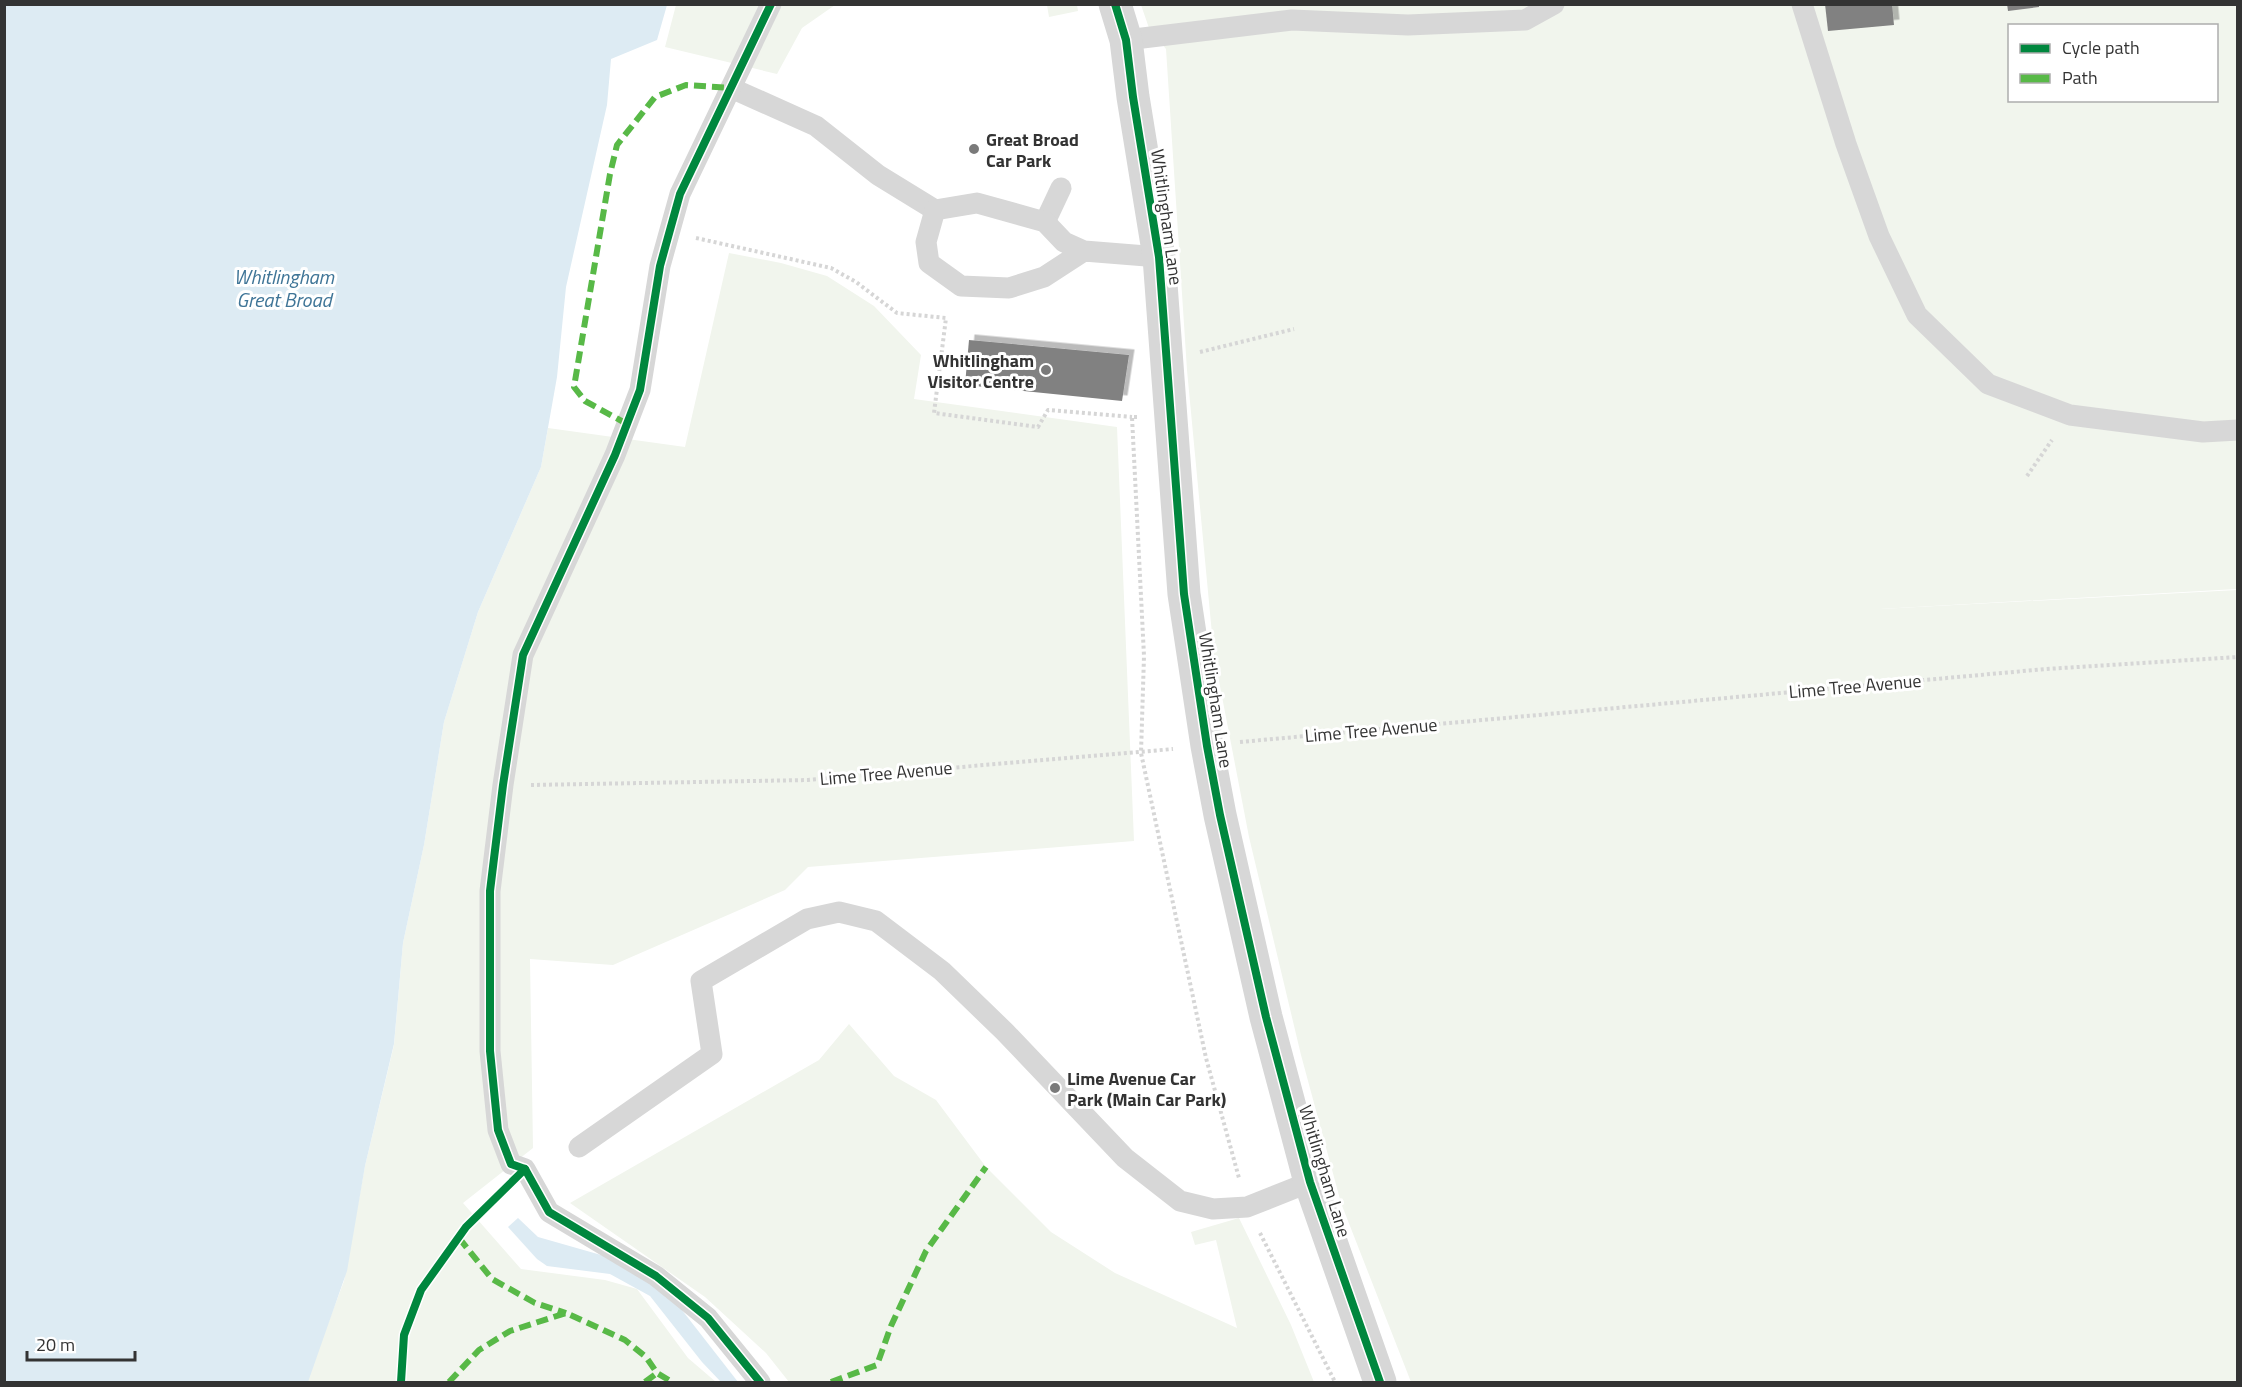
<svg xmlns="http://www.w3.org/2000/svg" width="2242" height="1387" viewBox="0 0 2242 1387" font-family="'Titillium Web',sans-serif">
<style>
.green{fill:#f1f5ed;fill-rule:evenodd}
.water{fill:#ddebf3}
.building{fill:#818181;filter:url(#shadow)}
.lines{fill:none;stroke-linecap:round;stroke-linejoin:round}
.path{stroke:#d6d6d6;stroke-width:4;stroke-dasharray:3 3;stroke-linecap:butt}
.service{stroke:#d7d7d7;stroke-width:21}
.minor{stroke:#d7d7d7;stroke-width:33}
.quiet{stroke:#58b947;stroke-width:6;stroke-dasharray:12 6;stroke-linecap:butt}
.cycleway-casing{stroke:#fff;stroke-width:11}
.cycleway{stroke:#00873e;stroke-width:8}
.poi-dot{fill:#7a7a7a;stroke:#fff;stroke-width:2}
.labels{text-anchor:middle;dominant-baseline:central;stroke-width:6;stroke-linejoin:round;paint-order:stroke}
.poi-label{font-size:18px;font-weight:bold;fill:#333;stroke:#fff;text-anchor:start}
.street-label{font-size:18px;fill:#333;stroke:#fff}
.water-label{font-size:20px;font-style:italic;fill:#3f7597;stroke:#fff}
</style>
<defs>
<filter id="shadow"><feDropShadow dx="5.5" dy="-5.5" stdDeviation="0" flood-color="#0004"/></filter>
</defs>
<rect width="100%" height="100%" fill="#fff"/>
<g class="green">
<path d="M676,5h159l-33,23 -25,46 -112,-27z"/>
<path d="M1047,5h30l1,6 -29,6z"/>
<path d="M1141,5h1096v584l-357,20 357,-19v792h-826l-70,-179 -40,-148 -52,-218 -35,-182 -27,-285 -21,-321 -17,-21zM2010,26h206v74h-206z"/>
<path d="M729,253l52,10 46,13 47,30 47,49 -7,44 203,28 17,414 -326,26 -23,23 -172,75 -83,-6 3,189 -70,55 58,66 84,11 32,9 51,69 28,24h-410l38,-101 21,-115 29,-121 9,-102 21,-98 20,-123 34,-110 63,-145 7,-39 137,19z"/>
<path d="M849,1024l45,52 42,24 50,67 65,65 64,41 122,55 -21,-88 -21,5 -4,-13 48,-14 52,107 23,57h-525l-23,-29 -61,-56 -135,-94 249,-143z"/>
</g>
<g class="water">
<path d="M5,4l662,1 -10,35 -46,19 -4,46 -41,182 -9,90 -16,90 -63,145 -34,110 -20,123 -21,98 -9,101 -29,122 -18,105 -39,111h-303z"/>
<path d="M518,1218l20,19 77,22 27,14 36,32 60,77h-17l-19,-20 -52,-66 -40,-22 -63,-8 -10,-7 -29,-32z"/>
</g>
<g class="building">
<path d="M1825,4h67l2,21 -66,6z"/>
<path d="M2007,4h32v3l-31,4z"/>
<path d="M969,340l160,15 -7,46 -157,-16z"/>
</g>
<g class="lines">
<g class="path">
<path d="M696,238l135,30 25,14 41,31 49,5 -12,95 104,14 10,-17 84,7"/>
<path d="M1200,352l94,-23"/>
<path d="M1137,417h-5l12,239 -3,97 65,305 33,120"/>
<path d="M2027,476l25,-36"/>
<path d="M1240,742l806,-73 192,-12"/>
<path d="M531,785l277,-5 365,-31"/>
<path d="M1260,1233l75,149"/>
</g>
<g class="service">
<path d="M1802,4l44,140 33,92 38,79 71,69 82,31 133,17 35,-2"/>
<path d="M1126,40l166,-20 116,5 117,-5 29,-16"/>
<path d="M731,88l85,38 62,49 57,35"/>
<path d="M1045,222l16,-34"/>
<path d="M1084,251l-40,26 -35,11 -48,-2 -32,-23 -3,-21 9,-32 42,-7 68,19 19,20 20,9 75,6"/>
<path d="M579,1147l133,-93 -11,-73 106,-62 32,-7 37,9 66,50 63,61 120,126 55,43 33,8 34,-2 63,-25"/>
<path d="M760,1382l-52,-64 -52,-42 -107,-64 -24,-43 -14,-5 -13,-34 -8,-79v-160l13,-106 20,-130 92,-200 25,-65 20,-124 20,-72 91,-190"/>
</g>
<path class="minor" d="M1115,4l11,36 7,57 26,160 25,337 23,152 13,69 46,202 44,165 70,200"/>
<g class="quiet">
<path d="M627,424l-42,-23 -11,-14 36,-213 7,-29 38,-48 31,-12 45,3"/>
<path d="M459,1238l33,41 43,24 31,10"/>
<path d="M449,1382l30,-32 31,-19 56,-18 59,27 21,17 11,16 15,9"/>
<path d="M645,1382l12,-9"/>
<path d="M831,1382l46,-17 14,-39 35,-75 60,-84"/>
</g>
<g class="cycleway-casing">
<g id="cycleway">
<path d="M1115,4l11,36 7,57 26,160 25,337 23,152 13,69 46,202 44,165 70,200"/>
<path d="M401,1382l3,-47 17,-45 45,-63 59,-58"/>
<path d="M760,1382l-52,-64 -52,-42 -107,-64 -24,-43 -14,-5 -13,-34 -8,-79v-160l13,-106 20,-130 92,-200 25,-65 20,-124 20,-72 91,-190"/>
</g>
</g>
<use href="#cycleway" class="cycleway"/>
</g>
<g class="poi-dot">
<circle cx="974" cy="149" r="6"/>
<circle cx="1046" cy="370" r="6"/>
<circle cx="1055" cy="1088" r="6"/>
</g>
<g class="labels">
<g class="poi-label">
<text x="986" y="139">Great Broad<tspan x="986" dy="21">Car Park</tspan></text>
<text x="1034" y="360" text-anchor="end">Whitlingham<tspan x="1034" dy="21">Visitor Centre</tspan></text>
<text x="1067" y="1078">Lime Avenue Car<tspan x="1067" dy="21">Park (Main Car Park)</tspan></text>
</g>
<g class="street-label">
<text transform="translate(1167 217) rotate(82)">Whitlingham Lane</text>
<text transform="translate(1855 686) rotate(-5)">Lime Tree Avenue</text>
<text transform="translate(1216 700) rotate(81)">Whitlingham Lane</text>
<text transform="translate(1371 730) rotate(-5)">Lime Tree Avenue</text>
<text transform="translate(886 773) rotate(-5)">Lime Tree Avenue</text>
<text transform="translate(1325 1171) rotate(73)">Whitlingham Lane</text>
</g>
<g class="water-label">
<text x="284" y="276">Whitlingham<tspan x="284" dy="23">Great Broad</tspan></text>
</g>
</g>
<rect width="2242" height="1387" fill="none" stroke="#333333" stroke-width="12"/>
<rect x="2008" y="24" width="210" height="78" fill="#ffffff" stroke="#adadad" stroke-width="1.5"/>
<rect x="2020" y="44" width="30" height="9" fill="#00873e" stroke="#adadad" stroke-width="1.5"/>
<text x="2062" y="54" font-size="18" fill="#333333">Cycle path</text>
<rect x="2020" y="74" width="30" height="9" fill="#58b947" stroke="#adadad" stroke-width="1.5"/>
<text x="2062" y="84" font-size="18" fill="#333333">Path</text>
<path d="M27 1351v9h108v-9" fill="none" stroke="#333333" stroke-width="3"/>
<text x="36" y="1351" font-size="18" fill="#333333" stroke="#ffffff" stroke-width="4.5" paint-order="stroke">20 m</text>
</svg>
